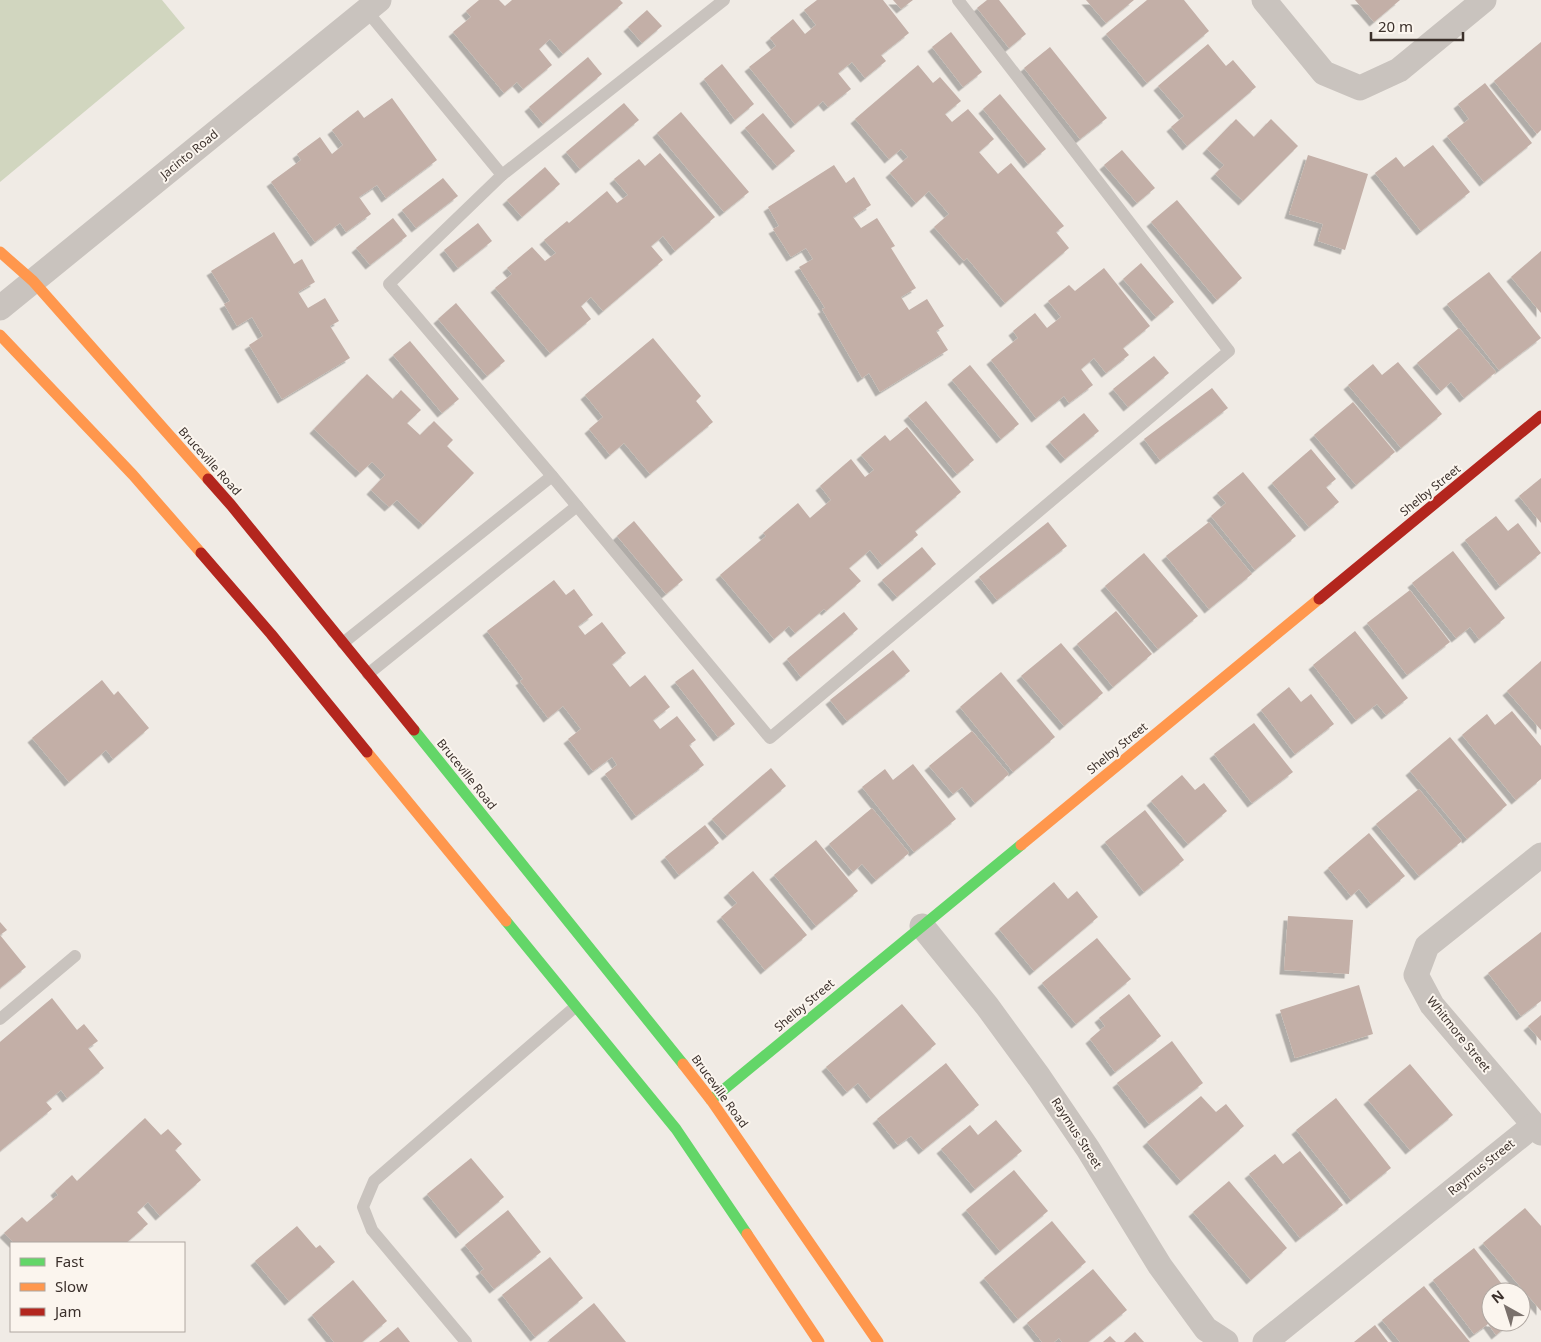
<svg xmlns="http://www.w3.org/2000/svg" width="1541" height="1342" viewBox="0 0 1541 1342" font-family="'Noto Sans',sans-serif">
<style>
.green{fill:#d1d6bf}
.building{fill:#c3afa7;filter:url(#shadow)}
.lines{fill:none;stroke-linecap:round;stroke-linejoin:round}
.lane{stroke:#c9c3be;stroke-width:12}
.street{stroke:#c9c3be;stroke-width:25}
.fast{stroke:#63d668;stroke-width:11}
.slow{stroke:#ff974d;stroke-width:11}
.jam{stroke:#b3261e;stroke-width:11}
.labels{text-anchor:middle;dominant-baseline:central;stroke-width:4;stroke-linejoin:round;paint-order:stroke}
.street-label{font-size:12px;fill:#3b302b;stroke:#fbf5ee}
</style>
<defs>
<filter id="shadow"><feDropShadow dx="-4.5" dy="4.5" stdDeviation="0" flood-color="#0004"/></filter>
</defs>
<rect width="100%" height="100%" fill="#f0ebe5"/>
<path class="green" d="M0,0h162l23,28 -185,154z"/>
<g class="building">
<path d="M479,0h20l6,6 7,-6h108l3,3 -60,51 -13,-15 -11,10 13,16 -29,24 -6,-7 -13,11 -51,-61 18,-15 -5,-6z"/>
<path d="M817,0h66l26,33 -28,22 5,6 -21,17 -13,-16 -14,11 13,16 -23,18 -5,-6 -28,23 -46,-57 27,-21 -6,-8 23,-19 12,15 11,-9 -12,-15z"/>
<path d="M893,0h20l-12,9z"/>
<path d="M987,0h12l27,34 -17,14 -32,-40z"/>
<path d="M1086,0h48l-28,23z"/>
<path d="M1147,0h37l25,31 -62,52 -41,-49z"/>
<path d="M1355,0h45l-26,22z"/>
<path d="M647,10l15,16 -20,17 -14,-16z"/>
<path d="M951,32l31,40 -19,15 -31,-40z"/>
<path d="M1541,42v88l-4,4 -43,-53z"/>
<path d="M1208,44l18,22 7,-6 23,27 -69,59 -16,-19 13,-11 -26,-30z"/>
<path d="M1050,47l57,71 -27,21 -56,-71z"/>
<path d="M588,57l14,17 -59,50 -14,-17z"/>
<path d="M722,64l32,40 -19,16 -31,-41z"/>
<path d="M918,65l15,18 7,-6 21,24 -16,13 7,8 16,-13 26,30 -15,13 19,22 13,-11 53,63 -8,6 13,16 -64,55 -38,-45 -3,3 -30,-34 15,-13 -20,-23 -13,12 -26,-30 18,-16 -7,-8 -12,10 -34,-40z"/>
<path d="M1485,83l47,60 -48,39 -37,-46 22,-17 -11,-15z"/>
<path d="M1000,94l46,55 -18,15 -45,-55z"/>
<path d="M392,98l45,62 -51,38 -9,-13 -18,12 12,17 -25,18 -6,-9 -25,19 -44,-60 30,-22 -4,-6 23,-17 12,17 11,-9 -11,-15 26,-20 6,8z"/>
<path d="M624,103l15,17 -59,49 -14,-17z"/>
<path d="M681,112l68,80 -25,20 -67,-79z"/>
<path d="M763,113l32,38 -18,15 -32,-38z"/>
<path d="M1236,119l18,18 17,-18 27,27 -55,55 -28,-27 9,-9 -17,-16z"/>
<path d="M1433,145l37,47 -49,39 -46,-58 21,-16 8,10z"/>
<path d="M1122,150l33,38 -18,15 -33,-38z"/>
<path d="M660,153l55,64 -40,34 -12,-15 -12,10 12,14 -60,51 -12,-14 -10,9 10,13 -41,34 -55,-65 17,-14 -5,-6 25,-21 13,14 11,-8 -12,-13 23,-19 2,2 38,-32 10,12 11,-8 -14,-16 25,-20 6,7z"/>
<path d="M1308,155l60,19 -23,76 -27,-9 5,-17 -34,-10z"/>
<path d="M834,165l12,18 8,-6 17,28 -18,12 8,11 16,-10 18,28 -4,2 25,40 -15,9 8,13 18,-11 17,27 -8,5 12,19 -68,42 -11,-19 -7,5 -40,-69 3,-1 -26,-41 14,-8 -7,-11 -15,9 -18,-28 6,-3 -11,-19z"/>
<path d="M545,167l15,17 -38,33 -15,-17z"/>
<path d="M443,178l15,18 -42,32 -14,-18z"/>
<path d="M1177,200l65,78 -25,22 -66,-78z"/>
<path d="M393,218l14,18 -37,29 -14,-17z"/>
<path d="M478,223l14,18 -34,27 -14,-18z"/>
<path d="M274,232l20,32 8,-5 13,23 -17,10 10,16 17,-10 14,23 -9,5 20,32 -68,41 -33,-54 14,-9 -11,-19 -15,9 -13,-22 6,-3 -19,-30z"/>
<path d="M1541,251v62l-30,-36z"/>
<path d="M1141,263l33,39 -18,15 -33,-38z"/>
<path d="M1104,268l46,58 -27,22 6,7 -23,18 -12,-15 -13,11 12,16 -24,18 -5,-7 -28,22 -45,-58 27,-22 -5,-7 22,-18 12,15 14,-11 -13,-16 21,-16 6,6z"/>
<path d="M1489,272l52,66 -42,32 -52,-66z"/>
<path d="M456,303l49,58 -18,15 -49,-57z"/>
<path d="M1459,328l37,44 -32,26 -13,-16 -10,9 -24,-28z"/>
<path d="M653,338l48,58 -5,5 17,21 -63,52 -26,-31 -14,12 -21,-26 14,-12 -18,-22z"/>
<path d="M410,341l49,58 -17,14 -49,-58z"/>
<path d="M1154,356l15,17 -41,34 -15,-18z"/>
<path d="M1398,362l44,52 -41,34 -53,-63 25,-21 9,11z"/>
<path d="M970,365l49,59 -18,15 -49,-59z"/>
<path d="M367,374l26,25 8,-9 20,20 -14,13 13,12 14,-14 19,19 -6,6 27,27 -51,52 -26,-25 -8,7 -18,-17 14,-15 -13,-13 -12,11 -46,-44z"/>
<path d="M1212,388l16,20 -68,52 -16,-21z"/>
<path d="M926,401l48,59 -17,14 -49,-58z"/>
<path d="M1353,402l42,50 -39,33 -42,-50z"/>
<path d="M1084,413l15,18 -34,28 -15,-17z"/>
<path d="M907,427l54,65 -46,39 3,4 -36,30 -12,-15 -21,18 12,13 -35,30 -2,-2 -29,24 -6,-7 -15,13 -54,-64 46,-39 -3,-3 35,-30 12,15 21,-18 -11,-14 31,-27 14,18 9,-7 -13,-15 24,-20 5,6z"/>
<path d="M1311,449l25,30 -10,8 13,15 -30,25 -37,-44z"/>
<path d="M1243,472l53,64 -41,34 -44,-54 15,-13 -9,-10z"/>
<path d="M1541,478v45l-22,-27z"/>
<path d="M1496,516l12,15 10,-8 23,30 -41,33 -35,-46z"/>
<path d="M634,521l49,59 -17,14 -49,-58z"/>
<path d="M1048,522l19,24 -70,54 -18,-23z"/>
<path d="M1209,522l43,52 -43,35 -43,-53z"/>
<path d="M922,547l14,17 -39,33 -15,-17z"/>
<path d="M1453,551l52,67 -26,21 -9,-12 -14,11 -44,-55z"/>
<path d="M1144,553l54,63 -40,33 -53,-63z"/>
<path d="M554,580l12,15 8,-6 19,26 -15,11 7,9 17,-13 24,31 -14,11 18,23 15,-12 25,32 -17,13 7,9 17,-13 19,24 -7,5 15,20 -68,51 -31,-42 12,-9 -5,-8 -19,14 -25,-32 13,-10 -18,-23 -15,12 -28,-37 3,-2 -36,-48z"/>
<path d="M1410,590l40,52 -43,33 -40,-52z"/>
<path d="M1116,611l36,43 -39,33 -36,-43z"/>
<path d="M844,612l14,17 -57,48 -14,-18z"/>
<path d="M1355,631l53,67 -22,17 -9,-11 -21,16 -43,-55z"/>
<path d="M1061,643l42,50 -39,33 -43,-50z"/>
<path d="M893,650l17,21 -63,50 -17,-21z"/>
<path d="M1541,661v69l-34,-39z"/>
<path d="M693,669l42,55 -17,13 -43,-55z"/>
<path d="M1001,672l54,65 -42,35 -53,-65z"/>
<path d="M102,680l12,15 4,-4 31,37 -36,31 -7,-9 -37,32 -37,-44z"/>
<path d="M1289,687l12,15 10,-8 23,30 -39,30 -34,-44z"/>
<path d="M1512,711l29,35v33l-25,21 -54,-65 25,-21 8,11z"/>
<path d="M1254,723l39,49 -41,31 -38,-49z"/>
<path d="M972,731l37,43 -34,29 -13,-16 -9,7 -24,-28z"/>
<path d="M1450,737l57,68 -40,34 -57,-68z"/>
<path d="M913,764l43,55 -42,33 -52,-65 23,-18 8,11z"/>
<path d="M771,768l15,18 -59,50 -15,-17z"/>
<path d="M1182,775l13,15 9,-7 23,28 -39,33 -37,-43z"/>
<path d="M1419,789l43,52 -43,35 -43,-52z"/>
<path d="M872,808l37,45 -33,27 -14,-16 -9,8 -24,-28z"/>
<path d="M1145,810l39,50 -40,32 -39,-50z"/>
<path d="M705,825l14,18 -40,32 -14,-18z"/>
<path d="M1369,833l36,43 -34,28 -12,-15 -8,7 -23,-28z"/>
<path d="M816,840l42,51 -42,35 -42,-51z"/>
<path d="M753,871l54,64 -42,35 -44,-53 16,-14 -9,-10z"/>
<path d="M1054,882l14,17 9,-8 21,26 -64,54 -35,-42z"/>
<path d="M1288,916l65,4 -4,54 -65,-4z"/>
<path d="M0,922l7,8 -7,5z"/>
<path d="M1541,932v69l-20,15 -33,-43z"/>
<path d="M0,935l26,32 -26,21z"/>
<path d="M1097,938l34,41 -55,45 -34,-41z"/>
<path d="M1359,985l14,49 -78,24 -15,-48z"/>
<path d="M1129,994l32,42 -46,36 -25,-33 15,-13 -6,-8z"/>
<path d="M52,998l25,32 7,-6 14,17 -10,7 16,20 -37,30 -6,-8 -15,12 6,7 -52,42v-109z"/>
<path d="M902,1004l34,40 -65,55 -13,-16 -11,9 -21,-25z"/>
<path d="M1541,1015v26l-13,-15z"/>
<path d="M1172,1041l31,42 -54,41 -32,-41z"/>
<path d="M946,1063l33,42 -56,45 -12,-14 -13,9 -21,-26z"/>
<path d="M1410,1064l43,51 -43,35 -42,-50z"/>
<path d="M1201,1096l15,16 10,-8 18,22 -63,55 -34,-39z"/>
<path d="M1336,1098l55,70 -40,32 -55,-70z"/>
<path d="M145,1118l16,17 7,-6 14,15 -7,6 26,30 -41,36 -12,-14 -11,10 11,12 -22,19h-112l-10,-10 18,-16 5,5 31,-27 -3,-4 17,-16 5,6z"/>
<path d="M996,1120l26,31 -47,38 -34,-40 29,-24 8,10z"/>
<path d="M1300,1151l43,54 -43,33 -51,-64 26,-20 8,10z"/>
<path d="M471,1158l33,39 -44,37 -33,-40z"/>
<path d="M1014,1170l34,41 -48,40 -34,-41z"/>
<path d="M1229,1181l58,67 -36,32 -58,-68z"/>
<path d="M1525,1208l16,18v85l-58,-68z"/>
<path d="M508,1210l33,42 -47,37 -14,-17 4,-3 -19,-24z"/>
<path d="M1052,1221l34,41 -68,57 -34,-41z"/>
<path d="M297,1226l19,22 4,-3 15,17 -46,39 -34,-40z"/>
<path d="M1474,1248l34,44h-17v30h21l-16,13 -8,-11 -14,10 -41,-54z"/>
<path d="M550,1257l33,41 -48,39 -33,-42z"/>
<path d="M1093,1269l34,41 -39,32h-26l-3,-4 -5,4h-12l-15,-19z"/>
<path d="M353,1280l34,41 -25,21h-28l-22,-27z"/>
<path d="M1424,1286l46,56h-70l-18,-22z"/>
<path d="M594,1303l32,39h-76l-1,-2z"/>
<path d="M1375,1325l13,17h-34z"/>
<path d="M398,1327l12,15h-31z"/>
<path d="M1135,1332l9,10h-20z"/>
<path d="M1110,1336l6,6h-13z"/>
</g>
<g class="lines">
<g class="lane">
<path d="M366,10l136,165 -113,109 163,192 218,262 459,-387 -271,-351"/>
<path d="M502,175l222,-175"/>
<path d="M343,643l209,-167"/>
<path d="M368,674l209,-168"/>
<path d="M0,1019l75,-63"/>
<path d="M466,1342l-94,-112 -9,-23 11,-26 201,-174"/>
</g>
<g class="street">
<path d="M1264,0l60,73 36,15 39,-18 85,-70"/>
<path d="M0,308l379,-308"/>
<path d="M1541,855l-114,91 -11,29 16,30 109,128"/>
<path d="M922,926l65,80 52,71 49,72 72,117 46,63 20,13"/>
<path d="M1265,1342l269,-217"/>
</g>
<g class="fast">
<path d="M414,730l269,334"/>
<path d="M506,921l170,208 71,105"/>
<path d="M711,1100l310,-255"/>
</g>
<g class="slow">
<path d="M0,252l33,29 175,198"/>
<path d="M0,335l133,140 68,78"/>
<path d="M367,752l139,169"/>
<path d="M1021,845l298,-246"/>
<path d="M683,1064l28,36 167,242"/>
<path d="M747,1234l72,108"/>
</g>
<g class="jam">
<path d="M208,479l23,26 183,225"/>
<path d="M201,553l70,81 96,118"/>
<path d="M1319,599l222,-183"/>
</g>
</g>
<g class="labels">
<g class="street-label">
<text transform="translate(189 154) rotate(-39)">Jacinto Road</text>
<text transform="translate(210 461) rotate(48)">Bruceville Road</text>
<text transform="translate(1430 490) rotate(-39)">Shelby Street</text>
<text transform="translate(1117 748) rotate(-39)">Shelby Street</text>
<text transform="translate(467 774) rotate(51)">Bruceville Road</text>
<text transform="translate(804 1005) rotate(-40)">Shelby Street</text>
<text transform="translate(1459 1034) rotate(51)">Whitmore Street</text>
<text transform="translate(720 1091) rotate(54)">Bruceville Road</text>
<text transform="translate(1077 1133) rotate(57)">Raymus Street</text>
<text transform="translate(1481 1167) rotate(-39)">Raymus Street</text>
</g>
</g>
<rect x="10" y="1242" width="175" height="90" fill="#fbf5ee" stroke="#aea6a0"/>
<rect x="20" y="1258" width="25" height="8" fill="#63d668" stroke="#aea6a0"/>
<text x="55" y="1267" font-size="15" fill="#3b302b">Fast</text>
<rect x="20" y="1283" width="25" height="8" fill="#ff974d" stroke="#aea6a0"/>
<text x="55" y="1292" font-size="15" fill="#3b302b">Slow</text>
<rect x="20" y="1308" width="25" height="8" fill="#b3261e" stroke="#aea6a0"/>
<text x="55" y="1317" font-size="15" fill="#3b302b">Jam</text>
<g transform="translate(1506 1307) rotate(321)"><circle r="24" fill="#fbf5ee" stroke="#aea6a0"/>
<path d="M0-4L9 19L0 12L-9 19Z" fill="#7a716c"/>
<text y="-8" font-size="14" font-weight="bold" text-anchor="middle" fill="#3b302b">N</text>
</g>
<path d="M1371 32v8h92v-8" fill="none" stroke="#3b302b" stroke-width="2.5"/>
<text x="1378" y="32" font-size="15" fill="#3b302b" stroke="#fbf5ee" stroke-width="4" paint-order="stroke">20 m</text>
</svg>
